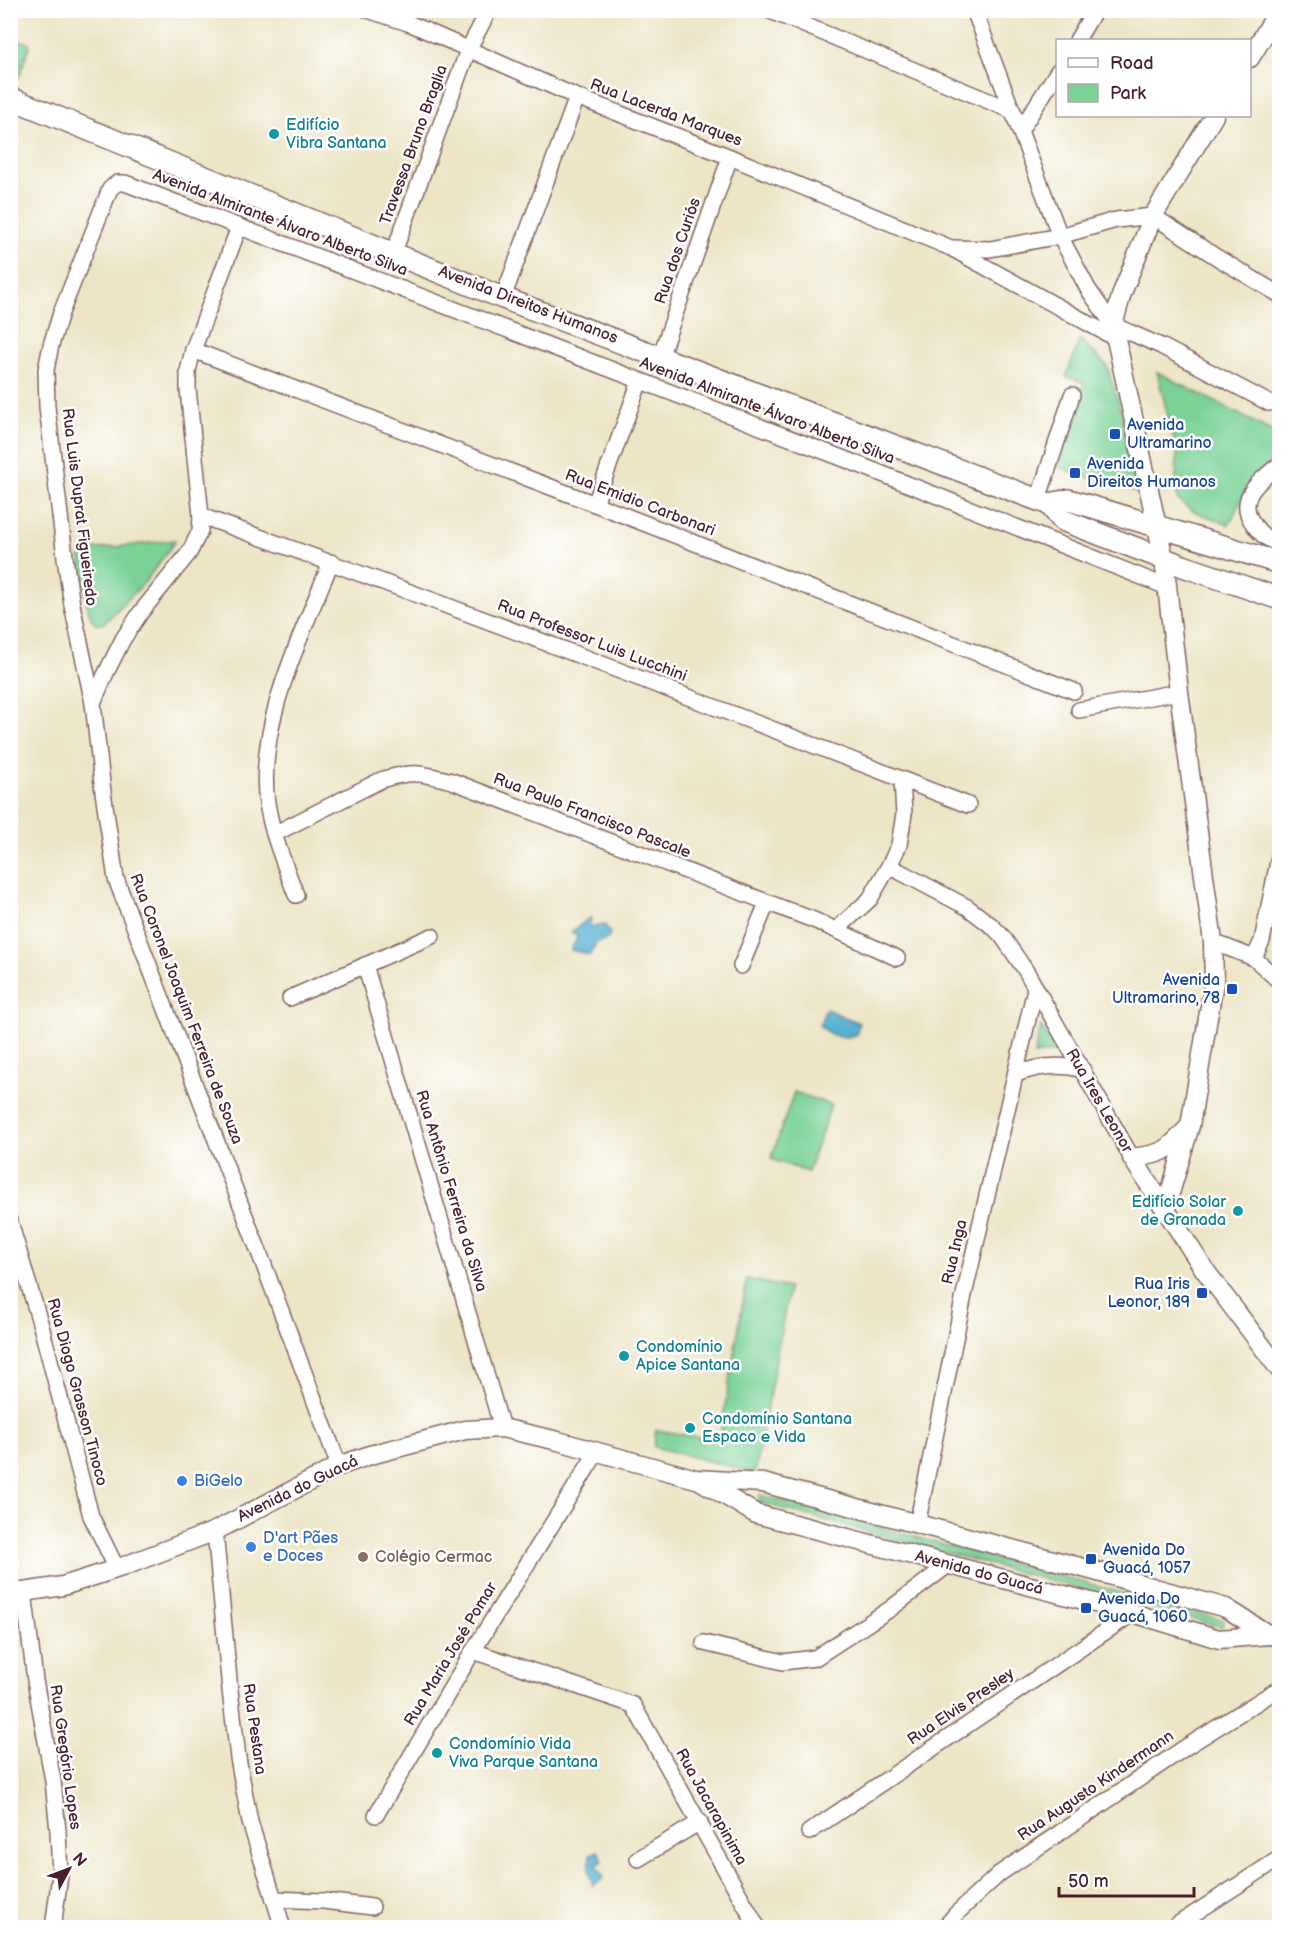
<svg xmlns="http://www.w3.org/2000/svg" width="1290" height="1938" viewBox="0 0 1290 1938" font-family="'Balsamiq Sans',sans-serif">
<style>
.green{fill:#7ad297;stroke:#627861;stroke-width:1.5}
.water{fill:#54b1d2;stroke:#4f687e;stroke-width:1.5}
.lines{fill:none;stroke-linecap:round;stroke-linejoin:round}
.minor-casing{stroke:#836461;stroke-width:18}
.tertiary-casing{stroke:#836461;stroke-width:21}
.secondary-casing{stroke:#836461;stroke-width:24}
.minor{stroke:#fff;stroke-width:15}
.tertiary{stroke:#fff;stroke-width:18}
.secondary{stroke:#fff;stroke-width:21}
.culture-dot{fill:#0f9aa8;stroke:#fff;stroke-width:2}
.transit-dot{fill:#1a4fb4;stroke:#fff;stroke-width:2}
.shop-dot{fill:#3f7fe0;stroke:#fff;stroke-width:2}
.education-dot{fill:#8d6e63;stroke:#fff;stroke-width:2}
.labels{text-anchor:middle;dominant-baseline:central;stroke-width:5;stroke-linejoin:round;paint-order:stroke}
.street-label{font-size:16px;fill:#4a1f2b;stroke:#fff}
.culture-label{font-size:16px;fill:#0d838f;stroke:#fff;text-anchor:start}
.transit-label{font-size:16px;fill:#164399;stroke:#fff;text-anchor:start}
.shop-label{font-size:16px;fill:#366cbe;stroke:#fff;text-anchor:start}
.education-label{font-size:16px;fill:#785e54;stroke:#fff;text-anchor:start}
</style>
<rect width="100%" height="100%" fill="#fff"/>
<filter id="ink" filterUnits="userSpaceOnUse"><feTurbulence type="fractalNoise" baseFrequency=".0167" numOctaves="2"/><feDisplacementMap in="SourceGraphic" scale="12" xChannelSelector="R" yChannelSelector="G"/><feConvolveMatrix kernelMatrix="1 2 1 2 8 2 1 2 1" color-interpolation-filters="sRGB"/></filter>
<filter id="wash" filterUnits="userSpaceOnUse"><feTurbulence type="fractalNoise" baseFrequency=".008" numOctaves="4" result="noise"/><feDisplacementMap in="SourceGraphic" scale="24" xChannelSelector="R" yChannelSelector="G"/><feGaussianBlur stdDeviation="1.35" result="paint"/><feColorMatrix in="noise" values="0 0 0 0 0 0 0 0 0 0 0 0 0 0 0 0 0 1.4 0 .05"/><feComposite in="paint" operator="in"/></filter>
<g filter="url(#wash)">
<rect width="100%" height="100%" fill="#ece5c6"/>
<g class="green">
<path d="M11,37l19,7 -11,33 -8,-3z"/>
<path d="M1080,339l27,27 25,80 10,47 -39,-10 -47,-17 28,-84 -18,-5z"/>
<path d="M1157,372l122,63v17l-31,34 -19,39 -38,-15 -13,-10 -2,-7 1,-40z"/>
<path d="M176,540l-31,42 -42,42 -7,1c-12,-13 -13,-52 -16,-70l1,-4z"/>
<path d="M1041,1026l15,26 -22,3z"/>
<path d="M794,1092l37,13 -23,67 -37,-13z"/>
<path d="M747,1279l42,9 -34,185 -101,-26 2,-17 63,11z"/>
<path d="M760,1495l463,125 -1,7 -464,-125z"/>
</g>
<g class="water">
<path d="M591,917l-1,10 15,-2 5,8 -2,6 -12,4 -6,12 -19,-5 7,-14 -7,-4z"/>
<path d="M826,1009l33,14 -3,12c-15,5 -26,1 -37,-10z"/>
<path d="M598,1851l5,10 -6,4 7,13 -11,8 -4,-14 1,-18z"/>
</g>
</g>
<g filter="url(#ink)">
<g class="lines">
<g class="minor-casing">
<g id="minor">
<path d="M368,10l43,14 166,73 153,60 221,91 164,90"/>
<path d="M768,10l245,101"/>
<path d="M974,10l86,226 28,53 25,36 48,21 108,57"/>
<path d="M1077,40l18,-30"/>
<path d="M1020,131l38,-60"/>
<path d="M239,227l-46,123 -5,21v18l13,127 -1,15 -11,22 -48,59 -18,27 -18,36 -12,28 10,89 13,87 146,381 77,206"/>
<path d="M954,248l36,1 70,-13 56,-16 37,-4 65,42 62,37"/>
<path d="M394,252l74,-202 21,-40"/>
<path d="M503,298l74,-201"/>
<path d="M193,350l402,154 479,187"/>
<path d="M660,357l70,-200"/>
<path d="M1280,464c-20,17 -46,34 -26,61 7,10 14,15 26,19"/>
<path d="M1038,500l34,-105"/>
<path d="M595,504l45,-123"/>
<path d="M201,516c258,92 512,190 767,289"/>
<path d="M93,703l-21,-98 -6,-40 -19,-158 -1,-37 5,-25 10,-32 49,-124 7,-6h8l722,277 320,127"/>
<path d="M1079,710l100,-18"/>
<path d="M274,834l107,-54c31,-10 40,-7 71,1l364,140 81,37"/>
<path d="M889,866l78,41 25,19 10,10 24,35 106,187"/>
<path d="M296,895c-11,-30 -24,-60 -29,-92 -11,-79 35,-168 64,-241"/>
<path d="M836,930l34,-31 19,-33 10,-21 5,-31 -2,-35"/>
<path d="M1213,942l41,16 26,24"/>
<path d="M1254,958l8,-17 18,-89"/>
<path d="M365,965l137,463"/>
<path d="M741,966l26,-63"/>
<path d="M290,998l142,-62"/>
<path d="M1016,1074c22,-8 44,-11 67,-4"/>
<path d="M10,1222l31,104 50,190 26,53"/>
<path d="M917,1525l47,-230 71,-306"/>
<path d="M215,1531l15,159 8,68 12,64 33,106"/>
<path d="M24,1592l11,88 18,101 5,50 2,44 -7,53"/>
<path d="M704,1643l79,19 32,-4 75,-49 58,-44"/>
<path d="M473,1651l160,54 125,223"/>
<path d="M376,1815l97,-164 124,-199"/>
<path d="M809,1832l324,-219"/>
<path d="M638,1859l62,-37"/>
<path d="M274,1899l50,2 48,6"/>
<path d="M944,1928l13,-15 42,-39 187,-127 94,-59"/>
<path d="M1172,1928l108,-70"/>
</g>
</g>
<g class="tertiary-casing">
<g id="tertiary">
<path d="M1250,58l29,-48"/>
<path d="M1188,1128c-21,23 -24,26 -56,30l72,111 76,101"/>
<path d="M1165,1210l25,-84 24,-144 -1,-40 -34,-250 -15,-133 -51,-234 9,-32 31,-77 61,-100"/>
<path d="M701,1481l55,33 377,99 86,26 50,-4"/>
<path d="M10,1591l14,1 39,-6 59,-19 93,-36 124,-65 31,-11 95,-25 37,-2 56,13 138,38 67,4 328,87 135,38 43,27 11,2"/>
</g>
</g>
<g class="secondary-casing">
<g id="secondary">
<path d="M10,98l493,200 535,202 11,4 20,-4 211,63"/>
<path d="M1049,504l13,16 121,46 97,33"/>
</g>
</g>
<use href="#minor" class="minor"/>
<use href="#tertiary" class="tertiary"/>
<use href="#secondary" class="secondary"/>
</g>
</g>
<g class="culture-dot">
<circle cx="274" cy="134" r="6"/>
<circle cx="1238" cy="1211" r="6"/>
<circle cx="624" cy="1356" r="6"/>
<circle cx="690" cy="1428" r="6"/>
<circle cx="437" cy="1753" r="6"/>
</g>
<g class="transit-dot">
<rect x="1109" y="428" width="12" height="12" rx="3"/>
<rect x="1069" y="467" width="12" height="12" rx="3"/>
<rect x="1226" y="983" width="12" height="12" rx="3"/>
<rect x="1196" y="1287" width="12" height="12" rx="3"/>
<rect x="1085" y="1553" width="12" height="12" rx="3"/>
<rect x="1080" y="1602" width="12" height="12" rx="3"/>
</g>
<g class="shop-dot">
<circle cx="182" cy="1481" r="6"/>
<circle cx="251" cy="1547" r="6"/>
</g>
<circle class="education-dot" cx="363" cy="1557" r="6"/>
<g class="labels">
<g class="street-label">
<text transform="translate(666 113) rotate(21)">Rua Lacerda Marques</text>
<text transform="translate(414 145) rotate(-70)">Travessa Bruno Braglia</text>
<text transform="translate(280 223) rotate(21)">Avenida Almirante Álvaro Alberto Silva</text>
<text transform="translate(678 251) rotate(-71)">Rua dos Curiós</text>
<text transform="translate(528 305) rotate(21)">Avenida Direitos Humanos</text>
<text transform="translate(767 411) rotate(21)">Avenida Almirante Álvaro Alberto Silva</text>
<text transform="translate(640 503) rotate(21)">Rua Emidio Carbonari</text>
<text transform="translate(79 507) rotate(83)">Rua Luis Duprat Figueiredo</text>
<text transform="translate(592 641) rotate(21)">Rua Professor Luis Lucchini</text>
<text transform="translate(592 816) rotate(21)">Rua Paulo Francisco Pascale</text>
<text transform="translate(186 1009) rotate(69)">Rua Coronel Joaquim Ferreira de Souza</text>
<text transform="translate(1099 1101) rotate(60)">Rua Ires Leonor</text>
<text transform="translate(451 1191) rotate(73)">Rua Antônio Ferreira da Silva</text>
<text transform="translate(955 1252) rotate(-77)">Rua Inga</text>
<text transform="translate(77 1392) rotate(75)">Rua Diogo Grasson Tinoco</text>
<text transform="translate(298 1489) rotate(-26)">Avenida do Guacá</text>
<text transform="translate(979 1573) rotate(15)">Avenida do Guacá</text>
<text transform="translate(451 1654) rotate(-59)">Rua Maria José Pomar</text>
<text transform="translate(961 1707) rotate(-34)">Rua Elvis Presley</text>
<text transform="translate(254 1729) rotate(82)">Rua Pestana</text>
<text transform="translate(65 1757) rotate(82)">Rua Gregório Lopes</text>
<text transform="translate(1096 1786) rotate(-34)">Rua Augusto Kindermann</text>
<text transform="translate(711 1807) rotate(61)">Rua Jacarapinima</text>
</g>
<g class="culture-label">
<text x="286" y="125">Edifício<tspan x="286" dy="18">Vibra Santana</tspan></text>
<text x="1226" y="1202" text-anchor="end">Edifício Solar<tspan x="1226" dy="18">de Granada</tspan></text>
<text x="636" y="1347">Condomínio<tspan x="636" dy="18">Apice Santana</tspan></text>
<text x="702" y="1419">Condomínio Santana<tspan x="702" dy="18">Espaco e Vida</tspan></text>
<text x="449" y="1744">Condomínio Vida<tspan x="449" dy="18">Viva Parque Santana</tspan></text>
</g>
<g class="transit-label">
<text x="1127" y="425">Avenida<tspan x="1127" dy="18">Ultramarino</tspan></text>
<text x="1087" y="464">Avenida<tspan x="1087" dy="18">Direitos Humanos</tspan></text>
<text x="1220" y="980" text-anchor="end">Avenida<tspan x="1220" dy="18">Ultramarino, 78</tspan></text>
<text x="1190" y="1284" text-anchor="end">Rua Iris<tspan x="1190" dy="18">Leonor, 189</tspan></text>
<text x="1103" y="1550">Avenida Do<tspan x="1103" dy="18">Guacá, 1057</tspan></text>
<text x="1098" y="1599">Avenida Do<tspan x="1098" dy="18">Guacá, 1060</tspan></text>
</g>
<g class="shop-label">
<text x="194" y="1481">BiGelo</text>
<text x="263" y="1538">D'art Pães<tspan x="263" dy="18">e Doces</tspan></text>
</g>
<g class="education-label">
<text x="375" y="1557">Colégio Cermac</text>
</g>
</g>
<rect width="1290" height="1938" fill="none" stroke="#fff" stroke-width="36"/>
<rect x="1056" y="39" width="195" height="78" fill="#ffffff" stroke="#b7a5aa" stroke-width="1.5"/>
<rect x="1068" y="58" width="30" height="9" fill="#ffffff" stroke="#b7a5aa" stroke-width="1.5"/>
<text x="1110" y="69" font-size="18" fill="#4a1f2b">Road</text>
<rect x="1068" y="84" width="30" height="18" fill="#7ad297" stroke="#b7a5aa" stroke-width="1.5"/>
<text x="1110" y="99" font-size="18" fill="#4a1f2b">Park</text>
<g transform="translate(69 1869) rotate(49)" stroke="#ffffff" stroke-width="4.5" paint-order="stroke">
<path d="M0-4.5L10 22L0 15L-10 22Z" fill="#4a1f2b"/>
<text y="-9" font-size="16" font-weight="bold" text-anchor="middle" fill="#4a1f2b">N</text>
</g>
<path d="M1059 1887v9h135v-9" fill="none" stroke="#4a1f2b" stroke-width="3"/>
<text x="1068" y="1887" font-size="18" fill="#4a1f2b" stroke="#ffffff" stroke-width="4.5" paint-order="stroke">50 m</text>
</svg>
